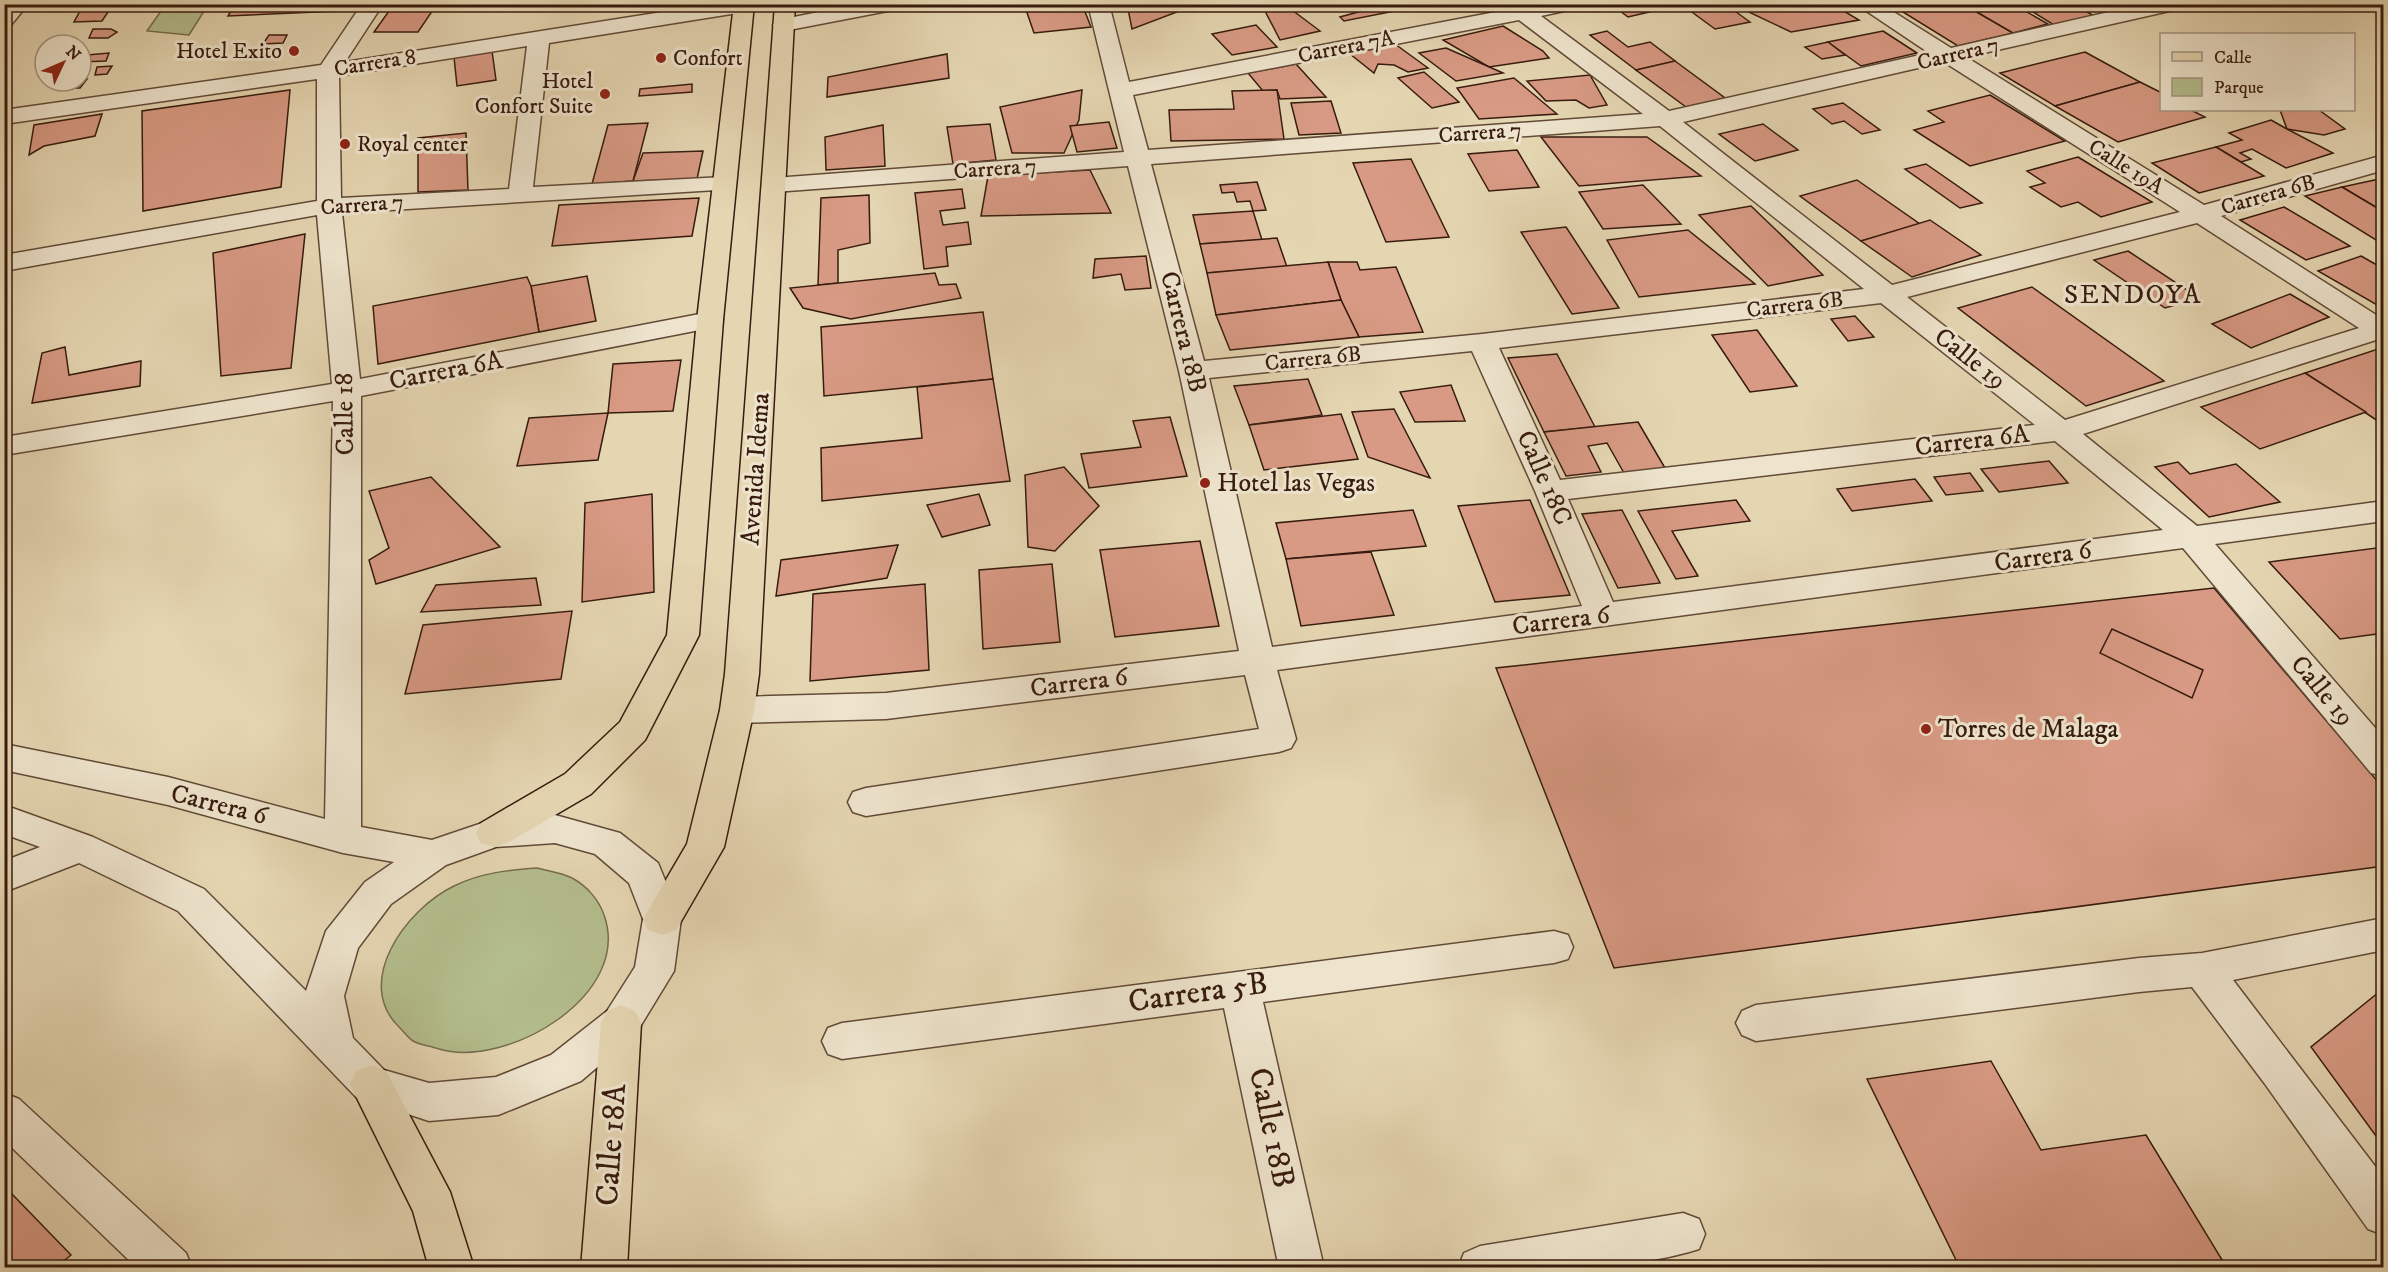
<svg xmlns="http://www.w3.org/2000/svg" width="2388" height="1272" viewBox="0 0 2388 1272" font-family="'IM FELL DW Pica',serif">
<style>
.green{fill:#b4be8d;stroke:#766c4e;stroke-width:1.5}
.building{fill:#d89a84;stroke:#371b0e;stroke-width:1.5}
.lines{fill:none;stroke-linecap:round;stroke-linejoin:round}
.minor-casing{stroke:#624a37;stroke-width:3}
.major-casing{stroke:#371b0e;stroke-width:3}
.minor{fill:#eee4cd;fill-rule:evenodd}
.major{fill:#e5d6b2;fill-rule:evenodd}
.poi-dot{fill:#8f2418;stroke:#eee4cd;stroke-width:2}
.labels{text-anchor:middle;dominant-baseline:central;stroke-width:6;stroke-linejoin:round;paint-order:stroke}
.far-street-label{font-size:22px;fill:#371b0e;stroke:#eee4cd}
.far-poi-label{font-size:22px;fill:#371b0e;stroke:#eee4cd;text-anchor:end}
.street-label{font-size:26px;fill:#371b0e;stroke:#eee4cd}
.poi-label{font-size:26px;fill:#371b0e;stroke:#eee4cd;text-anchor:start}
.neighbourhood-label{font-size:27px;letter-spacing:1.5px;fill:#371b0e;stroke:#eee4cd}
.near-street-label{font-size:32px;fill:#371b0e;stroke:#eee4cd}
</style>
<rect width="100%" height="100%" fill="#e5d6b2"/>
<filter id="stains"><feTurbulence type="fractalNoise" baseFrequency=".00333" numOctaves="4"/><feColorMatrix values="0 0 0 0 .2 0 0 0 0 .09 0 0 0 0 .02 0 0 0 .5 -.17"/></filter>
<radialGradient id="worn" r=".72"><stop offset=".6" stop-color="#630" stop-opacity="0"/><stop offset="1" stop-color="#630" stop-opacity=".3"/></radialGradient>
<g class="green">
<path d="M206,8l-17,27 -42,-4 14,-20z"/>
<path d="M537,868c11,3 25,5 35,10 15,8 27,22 32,37 29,80 -97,154 -165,134 -8,-3 -19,-4 -26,-8 -5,-3 -9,-9 -13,-13 -48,-45 6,-119 54,-142 26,-13 54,-16 83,-18z"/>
</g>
<g class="building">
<path d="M235,4h106l-3,7 -110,5z"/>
<path d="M394,4h43l-19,28h-44z"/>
<path d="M1024,4h58l9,23 -57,6z"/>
<path d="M1127,4h76v3l-21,3 -50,19z"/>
<path d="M1264,4h20l36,27 -40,9 -15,-29z"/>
<path d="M1372,4h30l3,5 -61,12 -4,-4 33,-9z"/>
<path d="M1611,4h50l5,4 -38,9z"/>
<path d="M1681,4h44l25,18 -35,7z"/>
<path d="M1832,4l27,16 -68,12 -57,-27z"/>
<path d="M1890,4h73l50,29 -55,13z"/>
<path d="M1963,4h50l35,20 -35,9z"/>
<path d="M2020,4h54l20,12 -40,9z"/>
<path d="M110,9l-8,12 -28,1 6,-11z"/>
<path d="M1256,25l21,22 -45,8 -20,-21z"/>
<path d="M1503,26l40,25 6,7 -60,9 -46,-27z"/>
<path d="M93,29h18l6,3 -9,6h-19z"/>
<path d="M1607,31l21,16 22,-5 25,19 -39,9 -46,-35z"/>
<path d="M1883,31l34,22 -56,13 -33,-24z"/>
<path d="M269,35h18l-4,8 -20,1z"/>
<path d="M1828,42l17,13 -23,4 -17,-12z"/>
<path d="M1395,44l33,24 -20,4 -14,-7 -16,-1 -4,9 -24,-19z"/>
<path d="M1446,48l57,25 -47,8 -37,-28z"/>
<path d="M492,51l4,29 -39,6 -3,-29z"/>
<path d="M2085,52l55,30 -85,24 -55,-33z"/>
<path d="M109,53l-3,8 -25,1 6,-7z"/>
<path d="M947,54l2,24 -122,19 1,-20z"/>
<path d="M1675,61l50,37 -39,9 -50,-37z"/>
<path d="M1296,64l30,33 -46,2 -3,-9 -14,1 -15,-18z"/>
<path d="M112,66l-5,8 -12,1 2,-8z"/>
<path d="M1424,72l35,30 -27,6 -34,-30z"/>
<path d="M1590,75l17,30 -18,3 -13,-8 -30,1 -19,-20z"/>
<path d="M1514,78l43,36 -78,5 -22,-31z"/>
<path d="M81,79h6l-7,9h-19l3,-7h17z"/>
<path d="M2140,82l22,11v17h29l14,7 -87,25 -63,-36z"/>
<path d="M692,84v8l-53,4 1,-7z"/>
<path d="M290,90l-9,97 -138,24 -1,-100z"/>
<path d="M1082,90l-3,30 -15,33h-52l-12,-46z"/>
<path d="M1277,90l7,49 -113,2 -2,-31 65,-1 -2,-18z"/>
<path d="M1990,95l75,46 -95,25 -56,-36 30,-8 -16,-11z"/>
<path d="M1331,101l10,32 -42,2 -8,-32z"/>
<path d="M1843,103l37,27 -18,4 -18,-13 -12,3 -19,-15z"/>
<path d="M2280,110h39l26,19 -21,6 -37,-6z"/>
<path d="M102,114l-7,22 -51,10 -15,9 5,-30z"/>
<path d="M2271,120l16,9 46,24 -47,15 -34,-19 -12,4 11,6 -10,3 -25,-15 26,-7 -13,-7z"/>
<path d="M1109,122l8,26 -40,4 -7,-26z"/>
<path d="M648,123l-15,58 -41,3 16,-59z"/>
<path d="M990,124l6,36 -43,4 -6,-37z"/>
<path d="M1763,124l35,26 -43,11 -36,-27z"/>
<path d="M883,125l2,41 -59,4 -1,-33z"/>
<path d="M466,133l2,57 -50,2v-54z"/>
<path d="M1541,137h106l54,39 -122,10z"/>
<path d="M2216,147l48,29 -65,17 -47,-30z"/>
<path d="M1517,150l22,37 -50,4 -21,-37z"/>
<path d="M703,151l-6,28 -64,2 10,-28z"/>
<path d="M2078,157l74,45 -51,15 -23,-15 -17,5 -31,-20 15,-4 -18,-12z"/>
<path d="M1411,159l38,78 -63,5 -33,-79z"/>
<path d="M1926,164l56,39 -22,5 -55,-39z"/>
<path d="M1090,170l21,43 -130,3 7,-40z"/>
<path d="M2384,178v34l-42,-25z"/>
<path d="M1857,180l63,44 -59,17 -61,-45z"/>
<path d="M1257,182l9,28 -13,1 -3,-10 -13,1 -3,-10 -12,1 -2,-8z"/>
<path d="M1643,185l38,39 -78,5 -24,-37z"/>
<path d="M2342,187l42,25v33l-79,-49z"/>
<path d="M962,189l3,19 -25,3 3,14 25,-3 3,22 -25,3 2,19 -24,3 -9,-76z"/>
<path d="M869,195l1,48 -32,7v33l-20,2 3,-87z"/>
<path d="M699,198l-7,38 -140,10 7,-41z"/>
<path d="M1751,206l72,69 -55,11 -69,-71z"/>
<path d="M2284,207l66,39 -44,14 -66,-40z"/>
<path d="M1253,211l9,29 -62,4 -7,-29z"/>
<path d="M1930,220l51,35 -69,22 -51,-36z"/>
<path d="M1566,227l53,81 -47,6 -51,-82z"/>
<path d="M1688,230l67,54 -116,13 -32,-57z"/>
<path d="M305,234l-14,134 -70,8 -8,-123z"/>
<path d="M1277,238l10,29 -80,6 -7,-29z"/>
<path d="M2128,251l71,47 -34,10 -71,-48z"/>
<path d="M1146,256l5,32 -26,2 -4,-16 -28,4 2,-19z"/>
<path d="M2361,256l23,13v40l-66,-38z"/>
<path d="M1328,262h29l3,8 36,-3 27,65 -64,5 -18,-37z"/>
<path d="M1328,262l13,38 -125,15 -9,-42z"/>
<path d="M935,273l4,12 17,-1 5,14 -110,21 -48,-11 -13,-20z"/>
<path d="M587,276l9,45 -57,11 -8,-46z"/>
<path d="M527,277l4,9 8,46 -161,32 -5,-58z"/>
<path d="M2032,287l132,94 -78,25 -128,-98z"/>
<path d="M2290,294l39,23 -78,31 -39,-24z"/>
<path d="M1341,300l18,37 -129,13 -14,-35z"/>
<path d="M983,312l10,67 -169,17 -3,-69z"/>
<path d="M1855,316l19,21 -26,4 -17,-22z"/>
<path d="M1757,330l40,56 -47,6 -38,-57z"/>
<path d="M65,347l4,28 72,-14 -1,25 -108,17 10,-50z"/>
<path d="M2378,349l6,3v73l-79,-52z"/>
<path d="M1557,354l38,73 -51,5 -36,-74z"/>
<path d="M681,360l-8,51 -65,2 5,-49z"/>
<path d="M2305,373l61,39 -106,37 -59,-42z"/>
<path d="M993,379l17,102 -188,20 -1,-53 101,-10 -5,-51z"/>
<path d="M1308,379l14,36 -73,10 -15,-39z"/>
<path d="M1451,385l14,36 -50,1 -15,-30z"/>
<path d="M1394,409l36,69 -62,-21 -16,-45z"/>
<path d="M608,413l-10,47 -81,6 12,-48z"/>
<path d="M1341,414l17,45 -94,11 -15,-45z"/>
<path d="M1170,417l17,59 -98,12 -8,-34 60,-7 -8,-26z"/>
<path d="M1638,422l27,46 -41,5 -17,-30 -19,3 13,26 -35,4 -22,-44z"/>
<path d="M2049,461l19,22 -69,9 -18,-23z"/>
<path d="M2178,462l12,12 46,-10 44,38 -71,15 -54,-50z"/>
<path d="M1064,467l35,39 -44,45 -27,-4 -3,-72z"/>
<path d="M1970,473l13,18 -37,4 -12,-18z"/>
<path d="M431,477l69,70 -124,37 -7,-24 20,-12 -20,-57z"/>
<path d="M1915,479l17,22 -80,10 -15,-22z"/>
<path d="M652,494l2,98 -72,10 3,-99z"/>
<path d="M979,494l11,31 -48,12 -15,-32z"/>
<path d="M1530,500l40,95 -75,7 -37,-96z"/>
<path d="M1736,500l14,21 -78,10 26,45 -22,3 -38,-68z"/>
<path d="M1413,510l13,36 -140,13 -10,-36z"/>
<path d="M1622,510l38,73 -42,5 -36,-74z"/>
<path d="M1200,541l19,85 -104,11 -15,-87z"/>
<path d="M898,545l-11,33 -111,18 5,-36z"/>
<path d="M2384,547v86l-44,6 -71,-77z"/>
<path d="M1371,552l23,63 -93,11 -15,-67z"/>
<path d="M1052,564l8,78 -77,7 -4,-79z"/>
<path d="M536,578l5,27 -120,7 15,-27z"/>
<path d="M925,584l4,86 -119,11 3,-87z"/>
<path d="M2214,588l170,201v77l-770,102 -118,-300z"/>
<path d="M572,611l-11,68 -156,15 18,-69z"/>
<path d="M2112,629l91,41 -11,28 -92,-45z"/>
<path d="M2384,988v159l-73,-100z"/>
<path d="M1991,1061l50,89 105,-15 81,133h-267l-93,-189z"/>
<path d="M12,1194l59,61 -16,13h-51v-68z"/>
</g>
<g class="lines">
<g class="minor-casing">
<g id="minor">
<path d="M7,4h21l-17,21 -7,2z"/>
<path d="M362,4h21l-38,58 368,-58 41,2 -3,4 -7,2 -195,31 -16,144 191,-10 9,2 3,5 -3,5 -391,24 18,166 350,-67 10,2 3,6 -3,6 -10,2 -349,68v431l71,13 62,-21 61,-4 65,18 38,30 23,56 -7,52 -39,64 -54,46 -68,28 -15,6 -69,6 -73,-24 -178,-186 -99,-48 -75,29v-31l36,-14 -36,-13v-29l89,32 111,52 102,102 20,-60 39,-49 29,-20 -51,-9 -175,-48 -164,-35v-26l164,33 157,42 8,-418 -329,54v-18l328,-53 -15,-169 -313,56v-16l313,-54v-122l-313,45v-14l317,-45zM527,46l-18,143 -168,9 -2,-122zM555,843l40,11 34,29 14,36 -8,48 -28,44 -56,44 -55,22 -67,6 -45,-13 -31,-32 -9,-42 14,-48 33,-44 55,-39 50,-18z"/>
<path d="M858,4h45l-3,4 -7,2 -109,21 -8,-1 -3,-5 3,-5 8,-1z"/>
<path d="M1088,4h21l20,78 377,-72 -5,-6h80l-3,4 -37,8 128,95 260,-58 -73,-49h25l70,44 193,-44h40l-3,4 -7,2 -208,47 238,148 180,-50v15l-163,46 163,104v20l-5,-1 -296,95 114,92 187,-25v20l-169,23 169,194v38l-13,-3 -188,-225 -906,122 19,69 -5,9 -12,4 -413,64 -13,-4 -5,-10 5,-10 13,-4 393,-59 -14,-54 -359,44 -149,4 -12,-4 -5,-9 5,-9 12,-4 149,-4 353,-42 -60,-280 -51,-205 -354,26 -9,-2 -3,-5 3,-5 9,-2 350,-26zM1519,20l124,94 -495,36 -15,-55zM1944,62l236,150 -288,73 -209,-163zM1660,126l204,163 -382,45 -278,27 -53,-197zM2197,223l162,105 -294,92 -158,-123zM1881,303l154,122 -475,55 -61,-132zM1472,351l63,140 47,115 -310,41 -63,-269zM2055,441l108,89 -550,72 -45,-103z"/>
<path d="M2384,918v32l-151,30 151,198v57l-16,-6 -103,-145 -73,-97 -53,5 -383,49 -14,-6 -6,-12 6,-12 14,-6 383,-47 63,-5z"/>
<path d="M1554,931l14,4 5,12 -5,12 -14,4 -291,39 61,266h-45l-55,-260 -382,51 -14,-5 -6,-13 6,-13 14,-5z"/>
<path d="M4,1093l15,6 167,154 6,15h-55l-133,-128z"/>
<path d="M1683,1213l16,6 6,15 -6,15c-72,23 -165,19 -241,19l6,-15 16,-7z"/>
</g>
</g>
<g class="major-casing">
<g id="major">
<path d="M734,4h20l-31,316 -24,315 -54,105 -54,54 -84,49 -13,4 -13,-4 -5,-10 5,-10 84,-49 55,-52 47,-87 30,-315z"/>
<path d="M775,4h20l-36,670 -5,36 -30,137 -48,83 -14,5 -14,-5 -5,-11 44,-75 33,-134 5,-36z"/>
<path d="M621,1005l14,6 6,12 -14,245h-46l20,-245 6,-12z"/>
<path d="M371,1065l15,6 64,121 24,76h-45l-16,-57 -63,-127 6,-13z"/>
</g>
</g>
<use href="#minor" class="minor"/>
<use href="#major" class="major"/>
</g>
<g class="poi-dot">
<circle cx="294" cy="51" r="6"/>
<circle cx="661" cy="58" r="6"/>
<circle cx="605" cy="94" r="6"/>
<circle cx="345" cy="144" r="6"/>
<circle cx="1205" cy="483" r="6"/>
<circle cx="1926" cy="729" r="6"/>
</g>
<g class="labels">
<g class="far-street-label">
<text transform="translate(1346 47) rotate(-11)">Carrera 7A</text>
<text transform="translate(1958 54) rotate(-13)">Carrera 7</text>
<text transform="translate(375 63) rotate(-9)">Carrera 8</text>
<text transform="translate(1480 133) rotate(-4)">Carrera 7</text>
<text transform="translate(2126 167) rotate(32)">Calle 19A</text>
<text transform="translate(995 169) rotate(-4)">Carrera 7</text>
<text transform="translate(2268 195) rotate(-16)">Carrera 6B</text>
<text transform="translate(362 205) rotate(-4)">Carrera 7</text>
<text transform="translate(1795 305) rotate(-7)">Carrera 6B</text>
<text transform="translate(1313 359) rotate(-6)">Carrera 6B</text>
</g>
<g class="far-poi-label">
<text x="282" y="51">Hotel Exito</text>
<text x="673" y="58" text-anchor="start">Confort</text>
<text x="593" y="81">Hotel<tspan x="593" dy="25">Confort Suite</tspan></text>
<text x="357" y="144" text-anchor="start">Royal center</text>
</g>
<g class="street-label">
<text transform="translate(1183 332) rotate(76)">Carrera 18B</text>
<text transform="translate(1970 359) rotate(38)">Calle 19</text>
<text transform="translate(446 371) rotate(-11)">Carrera 6A</text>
<text transform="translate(345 414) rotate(-91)">Calle 18</text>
<text transform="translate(1972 441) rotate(-7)">Carrera 6A</text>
<text transform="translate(756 469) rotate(-86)">Avenida Idema</text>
<text transform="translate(1544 478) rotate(66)">Calle 18C</text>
<text transform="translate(2043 557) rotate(-8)">Carrera 6</text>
<text transform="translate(1561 621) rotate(-7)">Carrera 6</text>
<text transform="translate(1079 683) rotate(-7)">Carrera 6</text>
<text transform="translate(2322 691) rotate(50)">Calle 19</text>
<text transform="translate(219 805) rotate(14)">Carrera 6</text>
</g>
<g class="poi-label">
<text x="1217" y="483">Hotel las Vegas</text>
<text x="1938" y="729">Torres de Malaga</text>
</g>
<g class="neighbourhood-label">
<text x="2133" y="295">SENDOYA</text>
</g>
<g class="near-street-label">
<text transform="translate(1198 993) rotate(-8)">Carrera 5B</text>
<text transform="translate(1271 1128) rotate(78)">Calle 18B</text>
<text transform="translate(612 1145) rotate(-86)">Calle 18A</text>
</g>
</g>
<rect width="2388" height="1272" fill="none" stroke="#e5d6b2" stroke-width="24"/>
<rect x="6" y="6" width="2376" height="1260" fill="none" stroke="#371b0e" stroke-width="3"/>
<rect x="12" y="12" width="2364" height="1248" fill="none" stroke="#371b0e" stroke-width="1.5"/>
<rect x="2160" y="33" width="195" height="78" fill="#eee4cd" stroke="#a59481" stroke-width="1.5"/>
<rect x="2172" y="52" width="30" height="9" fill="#e5d6b2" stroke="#a59481" stroke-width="1.5"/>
<text x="2214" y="63" font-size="18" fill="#371b0e">Calle</text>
<rect x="2172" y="78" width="30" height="18" fill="#b4be8d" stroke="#a59481" stroke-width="1.5"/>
<text x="2214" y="93" font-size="18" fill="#371b0e">Parque</text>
<g transform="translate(63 63) rotate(46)"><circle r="28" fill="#eee4cd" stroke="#a59481" stroke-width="1.5"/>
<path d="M0-4.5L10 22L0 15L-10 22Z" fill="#8f2418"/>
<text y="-9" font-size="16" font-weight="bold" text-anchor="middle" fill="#371b0e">N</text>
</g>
<rect width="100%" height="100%" filter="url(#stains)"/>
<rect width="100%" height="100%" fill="url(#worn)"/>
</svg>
